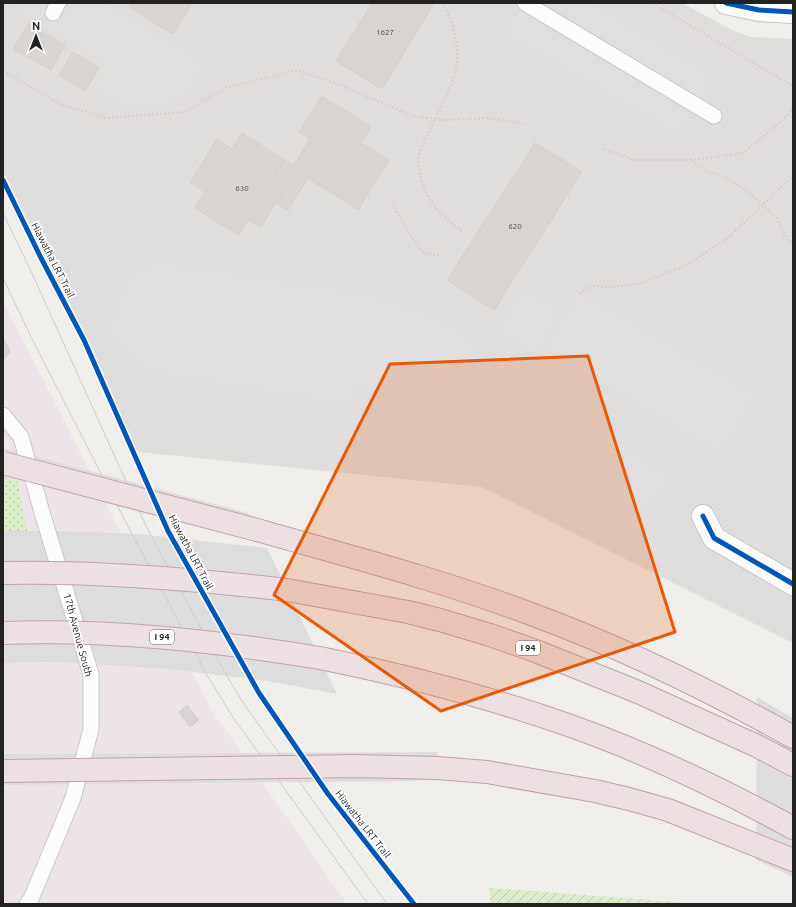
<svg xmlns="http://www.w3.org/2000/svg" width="796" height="907" viewBox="0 0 796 907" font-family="Ubuntu,sans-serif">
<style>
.residential{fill:#dfdedc}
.industrial{fill:#ede4e9}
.grass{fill:url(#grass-dots)}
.garden{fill:url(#garden-furrows)}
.parking{fill:#e0dfde}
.pier{fill:#dedddd}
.building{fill:#d7d4d2;stroke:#d3d0cc}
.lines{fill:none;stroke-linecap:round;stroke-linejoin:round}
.service-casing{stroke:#c9c8c7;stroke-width:17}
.minor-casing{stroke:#c9c8c7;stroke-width:24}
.motorway-casing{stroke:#c5a2ac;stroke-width:24}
.path{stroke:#dccecd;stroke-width:2.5;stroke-dasharray:2 2;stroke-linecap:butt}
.service{stroke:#fdfcfc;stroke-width:15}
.minor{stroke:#fdfcfc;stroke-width:22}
.motorway{stroke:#ece0e2;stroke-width:22}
.tram{stroke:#ccc;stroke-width:1}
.motorway-bridge-casing{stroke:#c5a2ac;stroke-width:24;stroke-linecap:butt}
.motorway-bridge{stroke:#ece0e2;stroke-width:22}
.cycleway-casing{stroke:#fff;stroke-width:8}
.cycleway{stroke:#0057b8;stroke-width:5}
.marked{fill:#e8590c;fill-opacity:0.2;stroke:#e8590c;stroke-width:3;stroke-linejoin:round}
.labels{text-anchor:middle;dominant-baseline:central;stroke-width:3.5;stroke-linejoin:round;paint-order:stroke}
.number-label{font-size:8px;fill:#4f4e4e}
.shield{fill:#fff;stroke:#646464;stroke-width:1}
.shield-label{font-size:9px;font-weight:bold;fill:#222}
.street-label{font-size:10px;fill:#222;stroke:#fff}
</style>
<defs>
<pattern id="grass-dots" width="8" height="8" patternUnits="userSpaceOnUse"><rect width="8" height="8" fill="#ddeccb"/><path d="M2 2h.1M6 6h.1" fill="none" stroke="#bdcaae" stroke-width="1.8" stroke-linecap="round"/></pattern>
<pattern id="garden-furrows" width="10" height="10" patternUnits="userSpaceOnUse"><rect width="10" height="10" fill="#ddeccb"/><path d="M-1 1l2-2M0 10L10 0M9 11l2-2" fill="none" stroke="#bdcaae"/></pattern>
</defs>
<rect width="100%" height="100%" fill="#f0eeeb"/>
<path class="residential" d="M3,3h679l50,27 19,7 42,2v604l-311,-156 -344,-35 -135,-268z"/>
<path class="industrial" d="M3,301l208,408 136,195h-344v-241h45l-29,-181 -12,-42 -4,-5z"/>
<path class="grass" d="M3,476l15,5 9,50h-24z"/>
<path class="garden" d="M490,888l213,16h-213z"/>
<g class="parking">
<path d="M18,3h84l103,61 -20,33 -46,13 -45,-22 12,-23 -35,-23 -57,-33z"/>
<path d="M523,3h64l126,74 -34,57 -174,-102z"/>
<path d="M152,262l214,33 67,21 236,163 -33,38 -107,-73 10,-19 -14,-7 -42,15 -48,-18 -57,-30 -21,1 -3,18 -207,-33 -33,-31 -1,-19 10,-32z"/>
<path d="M522,289l38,22 -25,42 -38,-22z"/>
<path d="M579,293l176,103 -34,56 -176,-104z"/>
</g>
<g class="pier">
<path d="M3,448l245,65 16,31 -261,-68z"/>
<path d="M3,531h57l78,3 129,14 70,146 -69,-13 -100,-12 -109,-7 -56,1z"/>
<path d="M757,697l36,21v159l-37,-17z"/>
<path d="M438,752l-3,27 -27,2 -405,4v-31z"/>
</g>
<g class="building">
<path d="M132,3h60l-19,31 -44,-27z"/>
<path d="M372,3h62l-52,86 -46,-28z"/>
<path d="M28,24l37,21 -14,25 -38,-21z"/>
<path d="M73,52l26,16 -14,23 -26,-16z"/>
<path d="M322,96l49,31 -10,16 28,17 -31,50 -50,-32 -20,32 -12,-7 12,-19 -14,-9 10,-15 10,5 16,-26 -11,-7z"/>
<path d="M242,133l42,27 -10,15 14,9 -27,43 -13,-7 -9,15 -44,-27 10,-16 -15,-10 27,-43 15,10z"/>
<path d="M535,143l47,29 -88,138 -47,-30z"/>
<path d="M3,338l7,13 -7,10z"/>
<path d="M187,705l12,15 -9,7 -11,-15z"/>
</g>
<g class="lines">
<g class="service-casing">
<g id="service">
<path d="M525,3l189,113"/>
<path d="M53,13l5,-10"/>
<path d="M3,415l18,22 20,72 50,165v55l-18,69 -42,101 -4,5"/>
</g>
</g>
<g class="minor-casing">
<g id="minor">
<path d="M726,3l33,7 34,2"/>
<path d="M703,516l11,22 79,46"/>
</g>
</g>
<g class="motorway-casing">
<g id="motorway">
<path d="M257,530c91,26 184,50 274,84 90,33 178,76 262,123"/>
<path d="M287,590l121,22 32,8 50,15 43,15 105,42 119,54 36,19"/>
<path d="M320,658c84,17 169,39 251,68 76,27 151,63 222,102"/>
<path d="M437,768l50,4 108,19 34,8 39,11 125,50"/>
</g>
</g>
<g class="path">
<path d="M443,3c9,18 17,41 14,61 -4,22 -19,48 -28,68 -4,9 -10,18 -11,28 0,6 2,13 3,18 5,24 23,40 42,54"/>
<path d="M652,3l141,83"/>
<path d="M3,71l59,34 45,13 78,-6 41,-24 71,-18 41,14 75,32 30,4 45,-2 39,6"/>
<path d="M604,149l30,11h57l53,-7 44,-38 5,-9"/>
<path d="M691,160l11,9 25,9 17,11 19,16 14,14 11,22 5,1"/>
<path d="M392,204l18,31 14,18 17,3"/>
<path d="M579,293l12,-7 22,1 25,-3 47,-18 43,-28 65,-62"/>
</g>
<use href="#service" class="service"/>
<use href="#minor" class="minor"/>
<use href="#motorway" class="motorway"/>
<g class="tram">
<path d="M3,213l27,56 118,261 80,148 18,29 141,197"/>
<path d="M3,278l28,59 101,197 75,141 25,41 136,188"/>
</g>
<g class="motorway-bridge-casing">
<g id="motorway-bridge">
<path d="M3,463l254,67"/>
<path d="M3,573c95,-2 190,6 284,17"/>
<path d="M3,633c106,-4 212,8 317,25"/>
<path d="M3,771l353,-5 81,2"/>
</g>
</g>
<use href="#motorway-bridge" class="motorway-bridge"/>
<g class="cycleway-casing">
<g id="cycleway">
<path d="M726,3l33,7 34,2"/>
<path d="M3,180l38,78 43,82 84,191 91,162 69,101 86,110"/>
<path d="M703,516l11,22 79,46"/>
</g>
</g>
<use href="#cycleway" class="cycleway"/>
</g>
<path class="marked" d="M588,356l87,276 -234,79 -167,-116 116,-231z"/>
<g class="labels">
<g class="number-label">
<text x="385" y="32">1627</text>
<text x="242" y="188">630</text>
<text x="515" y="226">620</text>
</g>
<g class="shield">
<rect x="150" y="630" width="24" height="14" rx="3"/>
<rect x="516" y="641" width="24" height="14" rx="3"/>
</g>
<g class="shield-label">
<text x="162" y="637">I 94</text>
<text x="528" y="648">I 94</text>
</g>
<g class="street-label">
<text transform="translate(53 260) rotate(63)">Hiawatha LRT Trail</text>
<text transform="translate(191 552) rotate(62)">Hiawatha LRT Trail</text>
<text transform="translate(78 635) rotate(75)">17th Avenue South</text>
<text transform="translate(363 824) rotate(52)">Hiawatha LRT Trail</text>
</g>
</g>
<rect width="796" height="907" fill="none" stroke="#222222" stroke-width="8"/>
<g transform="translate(36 36)" stroke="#ffffff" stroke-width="3" paint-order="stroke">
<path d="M0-3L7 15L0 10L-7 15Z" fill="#222222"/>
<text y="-6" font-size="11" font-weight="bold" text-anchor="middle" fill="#222222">N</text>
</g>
</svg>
